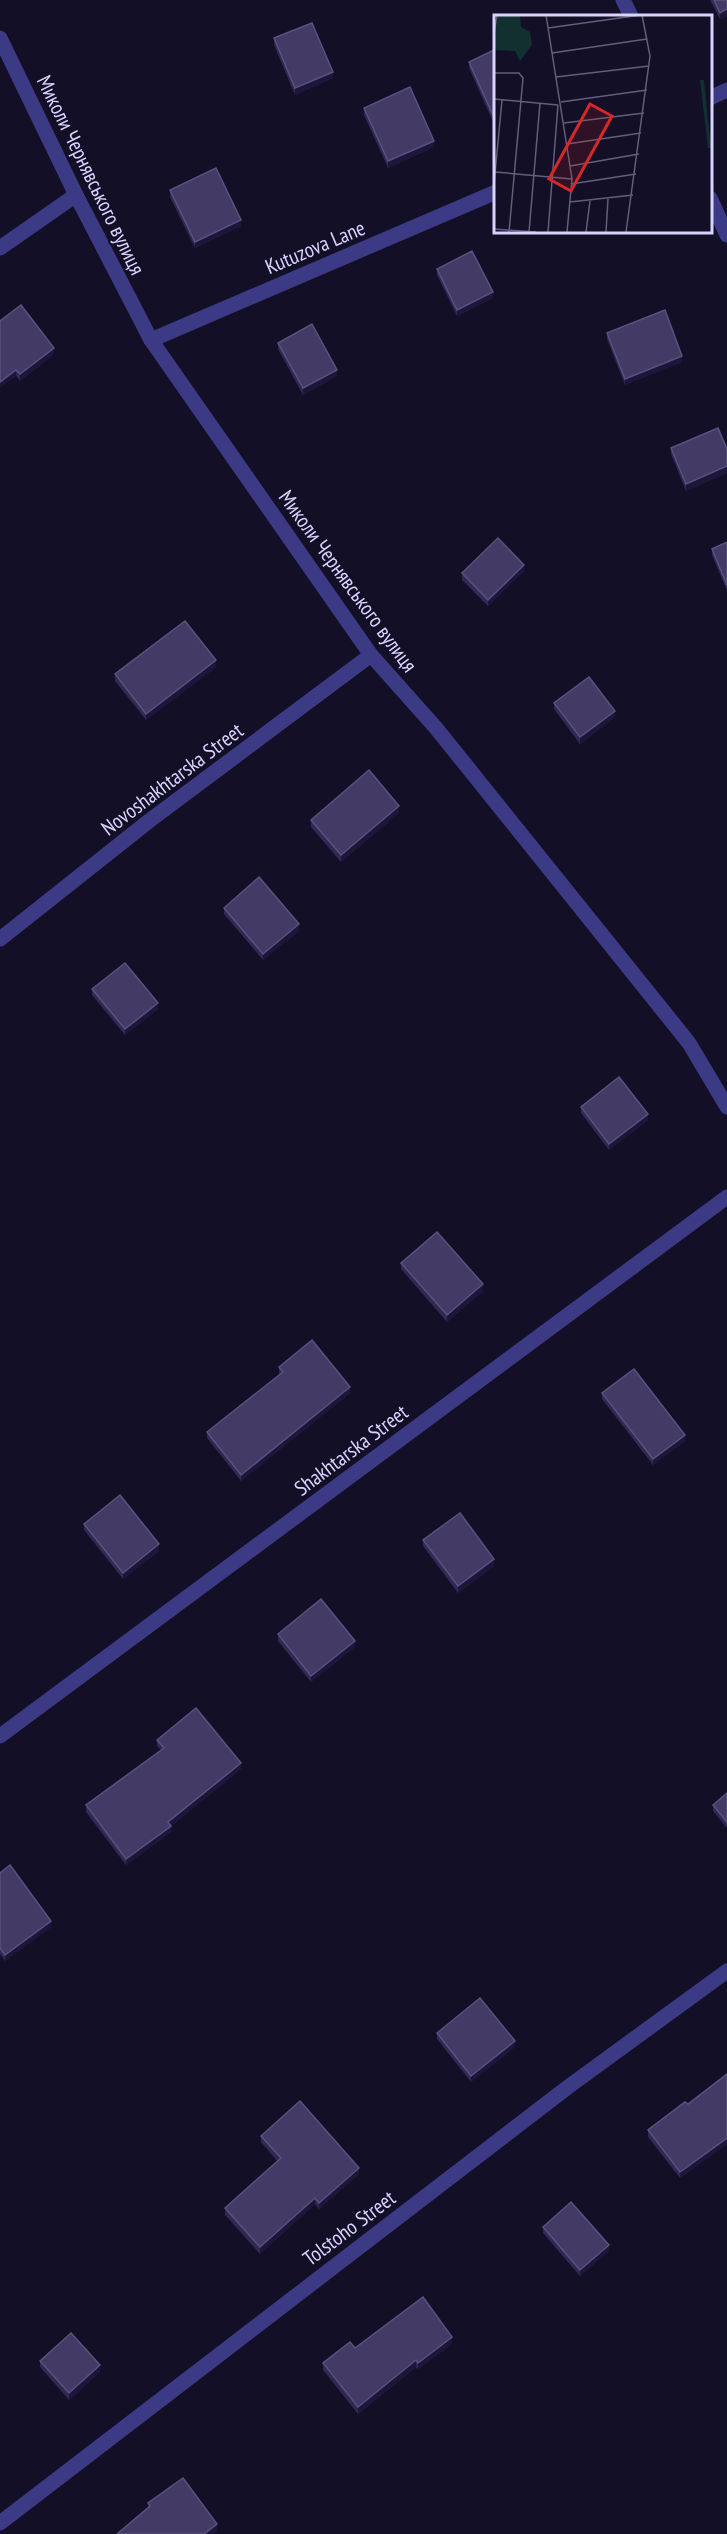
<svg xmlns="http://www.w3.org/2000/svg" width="727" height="2534" viewBox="0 0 727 2534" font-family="'PT Sans Narrow',sans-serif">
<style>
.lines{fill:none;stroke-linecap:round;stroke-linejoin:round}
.street{stroke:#3d3a85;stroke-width:15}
.wall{fill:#312854}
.shaded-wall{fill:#1d163a}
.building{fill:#433a66;stroke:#5a527e;stroke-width:1.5}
.labels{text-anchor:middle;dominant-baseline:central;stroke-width:4.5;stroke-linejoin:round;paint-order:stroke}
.street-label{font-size:21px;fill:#d9d4ff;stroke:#130f26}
.inset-road{fill:none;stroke:#625e7d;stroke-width:1.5}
.view{fill:#d62828;fill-opacity:0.15;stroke:#d62828;stroke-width:3}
.inset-edge{fill:none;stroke:#d9d4ff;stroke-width:3}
</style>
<rect width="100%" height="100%" fill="#130f26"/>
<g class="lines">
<g class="street">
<path d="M623,0l8,16"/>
<path d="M0,38l76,157 75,145 220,315 65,73 253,315 38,64"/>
<path d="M710,98l17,-8"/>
<path d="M710,198l17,37"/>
<path d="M0,248l76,-53"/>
<path d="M151,340l345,-148"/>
<path d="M0,939l149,-118 222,-166"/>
<path d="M0,1736l727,-539"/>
<path d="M0,2523l568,-436 159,-116"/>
</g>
</g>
<g class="wall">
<path d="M710,0h17v16l-7,3z"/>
<path d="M274,38l59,40 -38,17 -21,-50z"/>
<path d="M496,49l-3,73 -24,-54v-6z"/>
<path d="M364,108l70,39 -46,21 -24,-53z"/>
<path d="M170,190l71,36 -46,22 -25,-51z"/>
<path d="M437,269l56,29 -36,18 -20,-41z"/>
<path d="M0,321l54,33 -34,27 -4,-5z"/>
<path d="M607,333l75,29 -57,23 -18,-46z"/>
<path d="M278,343l59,33 -34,19 -25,-46z"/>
<path d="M671,448l56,1v24l-41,18 -15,-37z"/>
<path d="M727,542v49l-15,-36v-6z"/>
<path d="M524,571l-36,35 -26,-26v-7z"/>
<path d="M216,667l-70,53 -31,-39v-7z"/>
<path d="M554,703l61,14 -35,27 -26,-35z"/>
<path d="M399,813l-58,49 -30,-35v-7z"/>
<path d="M224,908l75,23 -36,29 -39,-46z"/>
<path d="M92,989l66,20 -33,26 -33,-40z"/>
<path d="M581,1107l67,13 -39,30 -28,-37z"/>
<path d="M401,1263l82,28 -36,31 -46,-53z"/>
<path d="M279,1367l71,26 -109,88 -34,-43v-6l73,-57 -1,-2z"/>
<path d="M602,1393l83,48 -32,24 -51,-66z"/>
<path d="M84,1524l75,27 -36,28 -39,-49z"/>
<path d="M423,1540l71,26 -36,27 -35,-47z"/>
<path d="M278,1634l77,13 -44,35 -33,-41z"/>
<path d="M157,1740l84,29 -70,57v6l-45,33 -40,-53v-7l75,-55 -4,-4z"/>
<path d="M727,1793v35l-14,-17v-6z"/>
<path d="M0,1873l51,54 -46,34 -5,-7z"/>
<path d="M437,2033l78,14 -44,35 -34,-43z"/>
<path d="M727,2074v70l-47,34 -32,-41v-7l40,-26z"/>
<path d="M261,2136l98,38 -40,35 -4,-5 -55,50 -35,-39v-7l52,-47 -16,-19z"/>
<path d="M543,2227l66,24 -29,25 -37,-43z"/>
<path d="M452,2344l-34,25 -2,-2 -58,47 -35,-44v-7l32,-15z"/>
<path d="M40,2361l60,11 -31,28 -29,-33z"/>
</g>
<g class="shaded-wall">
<path d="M727,9v7l-7,3v-6z"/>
<path d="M333,72v6l-38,17v-7z"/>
<path d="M496,114v6l-3,2v-7z"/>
<path d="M434,141v6l-46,21v-7z"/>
<path d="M241,220v6l-46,22v-6z"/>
<path d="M493,292v6l-36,18v-6z"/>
<path d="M54,348v6l-34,27v-7z"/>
<path d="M682,356v6l-57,23v-6z"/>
<path d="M16,370v6l-16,12v-6z"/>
<path d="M337,370v6l-34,19v-7z"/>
<path d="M727,466v7l-41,18v-7z"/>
<path d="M524,565v6l-36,35v-6z"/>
<path d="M216,660v7l-70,53v-6z"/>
<path d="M615,711v6l-35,27v-7z"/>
<path d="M399,806v7l-58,49v-7z"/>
<path d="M299,924v7l-36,29v-6z"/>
<path d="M158,1003v6l-33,26v-6z"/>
<path d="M648,1114v6l-39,30v-6z"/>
<path d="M483,1284v7l-36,31v-7z"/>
<path d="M350,1387v6l-109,88v-6z"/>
<path d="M685,1435v6l-32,24v-6z"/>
<path d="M159,1544v7l-36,28v-6z"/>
<path d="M494,1559v7l-36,27v-7z"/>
<path d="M355,1641v6l-44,35v-6z"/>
<path d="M241,1763v6l-70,57v6l-45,33v-6l42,-37z"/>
<path d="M51,1921v6l-46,34v-6z"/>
<path d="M515,2041v6l-44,35v-6z"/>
<path d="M727,2138v6l-47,34v-6z"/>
<path d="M359,2168v6l-40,35v-6z"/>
<path d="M315,2198v6l-55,50v-7z"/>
<path d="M609,2245v6l-29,25v-6z"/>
<path d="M452,2337v7l-34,25v-6z"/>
<path d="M416,2360v7l-58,47v-7z"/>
<path d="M100,2365v7l-31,28v-7z"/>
<path d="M217,2524v7l-4,3h-9z"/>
</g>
<g class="building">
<path d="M714,0h13v9l-7,4z"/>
<path d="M312,23l21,49 -38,16 -21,-50z"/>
<path d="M496,49v65l-3,1 -24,-53z"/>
<path d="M410,87l24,54 -46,20 -24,-53z"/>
<path d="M216,168l25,52 -46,22 -25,-52z"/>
<path d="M472,251l21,41 -36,18 -20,-41z"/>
<path d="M21,305l33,43 -34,26 -4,-4 -16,12v-61z"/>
<path d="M665,310l17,46 -57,23 -18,-46z"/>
<path d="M312,324l25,46 -34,18 -25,-45z"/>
<path d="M718,428l9,21v17l-41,18 -15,-36z"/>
<path d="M498,538l26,27 -36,35 -26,-27z"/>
<path d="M727,542v43l-15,-36z"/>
<path d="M185,621l31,39 -70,54 -31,-40z"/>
<path d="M589,677l26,34 -35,26 -26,-34z"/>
<path d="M369,770l30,36 -58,49 -30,-35z"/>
<path d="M259,877l40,47 -36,30 -39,-46z"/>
<path d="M125,963l33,40 -33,26 -33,-40z"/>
<path d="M619,1077l29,37 -39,30 -28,-37z"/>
<path d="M437,1232l46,52 -36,31 -46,-52z"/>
<path d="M312,1340l38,47 -109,88 -34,-43 76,-60 -4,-5z"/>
<path d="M634,1369l51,66 -32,24 -51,-66z"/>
<path d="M120,1495l39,49 -36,29 -39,-49z"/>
<path d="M460,1513l34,46 -36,27 -35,-46z"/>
<path d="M321,1599l34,42 -44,35 -33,-42z"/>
<path d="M196,1708l45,55 -73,59 3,4 -45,33 -40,-54 78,-57 -7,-8z"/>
<path d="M727,1793v29l-14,-17z"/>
<path d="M10,1865l41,56 -46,34 -5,-7v-75z"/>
<path d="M480,1998l35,43 -44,35 -34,-43z"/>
<path d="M727,2074v64l-47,34 -32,-42 37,-28 3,2z"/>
<path d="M300,2101l59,67 -40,35 -4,-5 -55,49 -35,-39 56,-50 -20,-22z"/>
<path d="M571,2202l38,43 -29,25 -37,-43z"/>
<path d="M423,2297l29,40 -34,26 -2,-3 -58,47 -35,-44 27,-21 5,6z"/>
<path d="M71,2333l29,32 -31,28 -29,-32z"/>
<path d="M183,2478l34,46 -13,10h-87l33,-28 -2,-3z"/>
</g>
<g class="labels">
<g class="street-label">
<text transform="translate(91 175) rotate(64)">Миколи Чернявського вулиця</text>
<text transform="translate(315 247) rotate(-23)">Kutuzova Lane</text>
<text transform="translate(348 581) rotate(54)">Миколи Чернявського вулиця</text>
<text transform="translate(172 779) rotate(-37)">Novoshakhtarska Street</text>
<text transform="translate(351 1450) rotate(-37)">Shakhtarska Street</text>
<text transform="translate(349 2228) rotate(-37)">Tolstoho Street</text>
</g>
</g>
<g transform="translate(494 15)">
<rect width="218" height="218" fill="#130f26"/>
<path d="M3,0h23l1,12 9,5 2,13 -12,16 -5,-10 -21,-1zM206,65h4l7,68h-3z" fill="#12302f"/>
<path class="inset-road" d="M52,0l26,164 -5,53M54,13l93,-13M0,19l3,-19M58,38l95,-14M0,58h25l4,5 -14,154M62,62l93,-11M0,84l64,6M67,87l86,-12M70,108l80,-10M73,129l74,-11M76,151l69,-12M1,157l77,7M0,169l8,-84M77,169l65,-10M76,187l63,-7M0,214l42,3M35,217l11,-129M54,217l10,-127M92,217l4,-31M112,217l2,-33M132,217l24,-176 -8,-41"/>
<path class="view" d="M96,89l22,12 -41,75 -22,-12z"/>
<rect width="218" height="218" class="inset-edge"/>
</g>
</svg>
